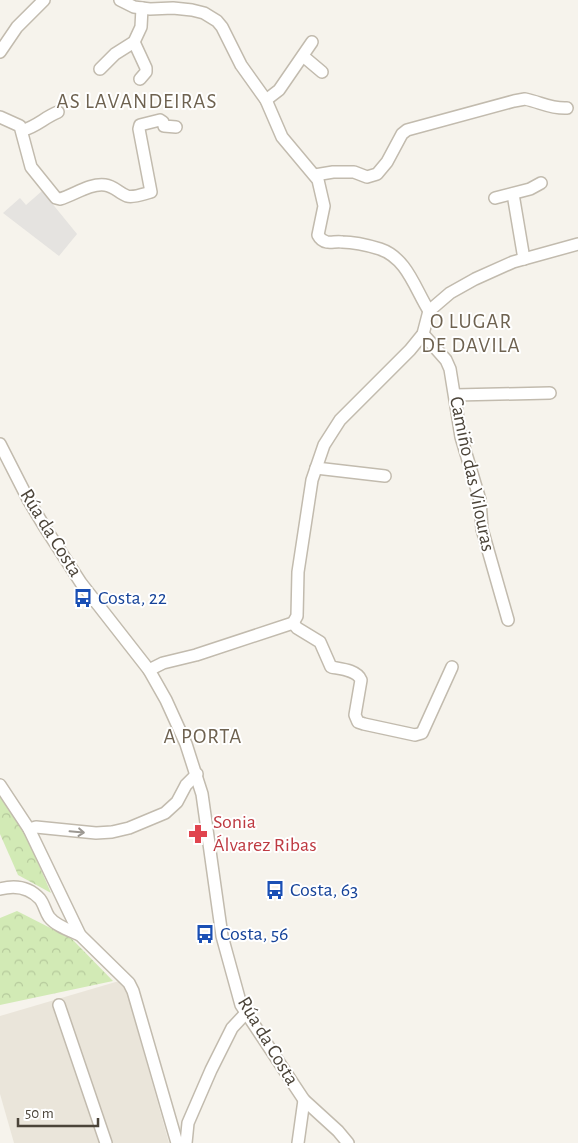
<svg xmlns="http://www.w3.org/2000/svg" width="578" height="1143" viewBox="0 0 578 1143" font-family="'Alegreya Sans',sans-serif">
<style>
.residential{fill:#eae5da}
.forest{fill:url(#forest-crowns)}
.parking{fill:#e5e3e0}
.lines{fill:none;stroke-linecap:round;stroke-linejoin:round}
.street-casing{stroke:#c2bbae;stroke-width:14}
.street{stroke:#fff;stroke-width:11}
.oneway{stroke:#9c9892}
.labels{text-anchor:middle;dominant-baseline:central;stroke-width:4;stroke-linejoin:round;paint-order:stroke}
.street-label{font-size:20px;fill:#4b4439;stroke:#fff}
.transit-label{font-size:20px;fill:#164399;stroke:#fff;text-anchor:start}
.health-label{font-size:20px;fill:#be3a42;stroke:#fff;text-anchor:start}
.neighbourhood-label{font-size:21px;letter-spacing:1px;fill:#6e6250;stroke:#fff}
</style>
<defs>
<pattern id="forest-crowns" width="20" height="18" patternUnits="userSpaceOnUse" patternTransform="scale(1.25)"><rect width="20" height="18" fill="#d2eab5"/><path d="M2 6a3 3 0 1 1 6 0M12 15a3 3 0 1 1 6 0" fill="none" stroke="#b6ca9c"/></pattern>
</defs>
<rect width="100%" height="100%" fill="#f6f3ec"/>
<path class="residential" d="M119,981l7,8 43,154h-155l-14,-49v-78z"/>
<g class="forest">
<path d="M0,797l24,33 27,63 -33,-18 -18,-41z"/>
<path d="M17,911l55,28 41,42 -113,24v-87z"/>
</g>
<path class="parking" d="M42,191l35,43 -18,22 -56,-43 17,-15 6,7z"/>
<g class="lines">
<g class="street-casing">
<g id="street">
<path d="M120,0l14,7 16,2 23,-1 19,2 12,3 13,8 5,6 19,38 25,35 16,37 36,43 6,26 -6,29c2,4 4,6 9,7 4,1 10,-1 15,0 13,0 25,3 38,7 27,9 35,40 49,62"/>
<path d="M134,42l12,26v4l-6,7"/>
<path d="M0,52l17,-25 27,-27"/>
<path d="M303,56l19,16"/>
<path d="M100,69l15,-15 19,-12 7,-15 1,-19"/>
<path d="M266,100l13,-10 33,-48"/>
<path d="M0,117l20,9 11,41 25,31 4,1c14,-4 30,-16 45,-14 9,1 14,8 22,11 7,2 16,-2 24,-4l-12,-63 1,-4 20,-5 3,2 1,4 12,1"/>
<path d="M23,130c13,-3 22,-13 35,-18"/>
<path d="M315,175l18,-3h21l13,5 10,-3 10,-12 15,-28 5,-4 107,-29 11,-2c15,3 26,10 42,9"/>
<path d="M513,194l11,65"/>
<path d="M495,198l35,-9 11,-6"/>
<path d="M423,334l23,26 4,9 11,68 19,63 2,29 26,91"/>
<path d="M455,395l95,-2"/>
<path d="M0,444l29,57 15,25 37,57 68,87 17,30 20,44 16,50 20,142 19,69 63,95 34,31 10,12"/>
<path d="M316,468l69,8"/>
<path d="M293,623l4,5 23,14 11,25c10,2 26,3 30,13l-6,35 3,7 6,2 51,11 7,-2 30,-66"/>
<path d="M149,670l14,-7 33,-8 97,-32 4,-7 1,-44 14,-92 12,-35 16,-25 70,-70 13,-16 6,-23 21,-18 25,-14 38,-17 65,-18"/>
<path d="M0,785l29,44 51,106 49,48 4,8 44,152"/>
<path d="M29,829l7,-2 60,6 16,-1 17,-4 36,-15 12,-11 9,-17 11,-11"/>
<path d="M0,889c15,-4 29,-2 40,10 4,5 5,12 9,18 7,9 20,13 31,18"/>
<path d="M59,1005l47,138"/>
<path d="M186,1143l2,-20 23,-53 21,-42 14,-15"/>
<path d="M298,1143l6,-43"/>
</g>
</g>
<use href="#street" class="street"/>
</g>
<defs><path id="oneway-shaft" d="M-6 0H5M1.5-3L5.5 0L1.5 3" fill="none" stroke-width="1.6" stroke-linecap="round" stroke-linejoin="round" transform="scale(1.25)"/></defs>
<use class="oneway" href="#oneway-shaft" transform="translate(77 832) rotate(5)"/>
<defs>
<g id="bus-bare" transform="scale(1.5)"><path d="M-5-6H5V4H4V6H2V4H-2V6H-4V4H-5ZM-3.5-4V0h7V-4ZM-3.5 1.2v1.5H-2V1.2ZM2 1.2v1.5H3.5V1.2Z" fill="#1a4fb4" stroke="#fff" stroke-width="2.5" paint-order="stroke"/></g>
<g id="pharmacy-bare" transform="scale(1.5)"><path d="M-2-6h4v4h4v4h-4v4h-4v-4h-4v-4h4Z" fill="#e0444e" stroke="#fff" stroke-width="2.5" paint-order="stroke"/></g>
</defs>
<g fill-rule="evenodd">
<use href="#bus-bare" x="83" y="598"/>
<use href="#pharmacy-bare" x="198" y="834"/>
<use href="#bus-bare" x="275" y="890"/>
<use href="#bus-bare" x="205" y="934"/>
</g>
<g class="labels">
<g class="street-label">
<text transform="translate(472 474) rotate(78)">Camiño das Vilouras</text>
<text transform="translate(51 533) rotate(58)">Rúa da Costa</text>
<text transform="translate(268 1041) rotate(59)">Rúa da Costa</text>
</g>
<g class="transit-label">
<text x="98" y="598">Costa, 22</text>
<text x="290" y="890">Costa, 63</text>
<text x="220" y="934">Costa, 56</text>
</g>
<g class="health-label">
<text x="213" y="822">Sonia<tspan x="213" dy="23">Álvarez Ribas</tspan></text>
</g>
<g class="neighbourhood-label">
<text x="137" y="101">AS LAVANDEIRAS</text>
<text x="471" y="321">O LUGAR<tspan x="471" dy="24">DE DAVILA</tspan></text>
<text x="203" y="736">A PORTA</text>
</g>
</g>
<path d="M18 1118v8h80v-8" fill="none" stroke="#4b4439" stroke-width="2.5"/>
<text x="25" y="1118" font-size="15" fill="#4b4439" stroke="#ffffff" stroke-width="4" paint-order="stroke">50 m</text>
</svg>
